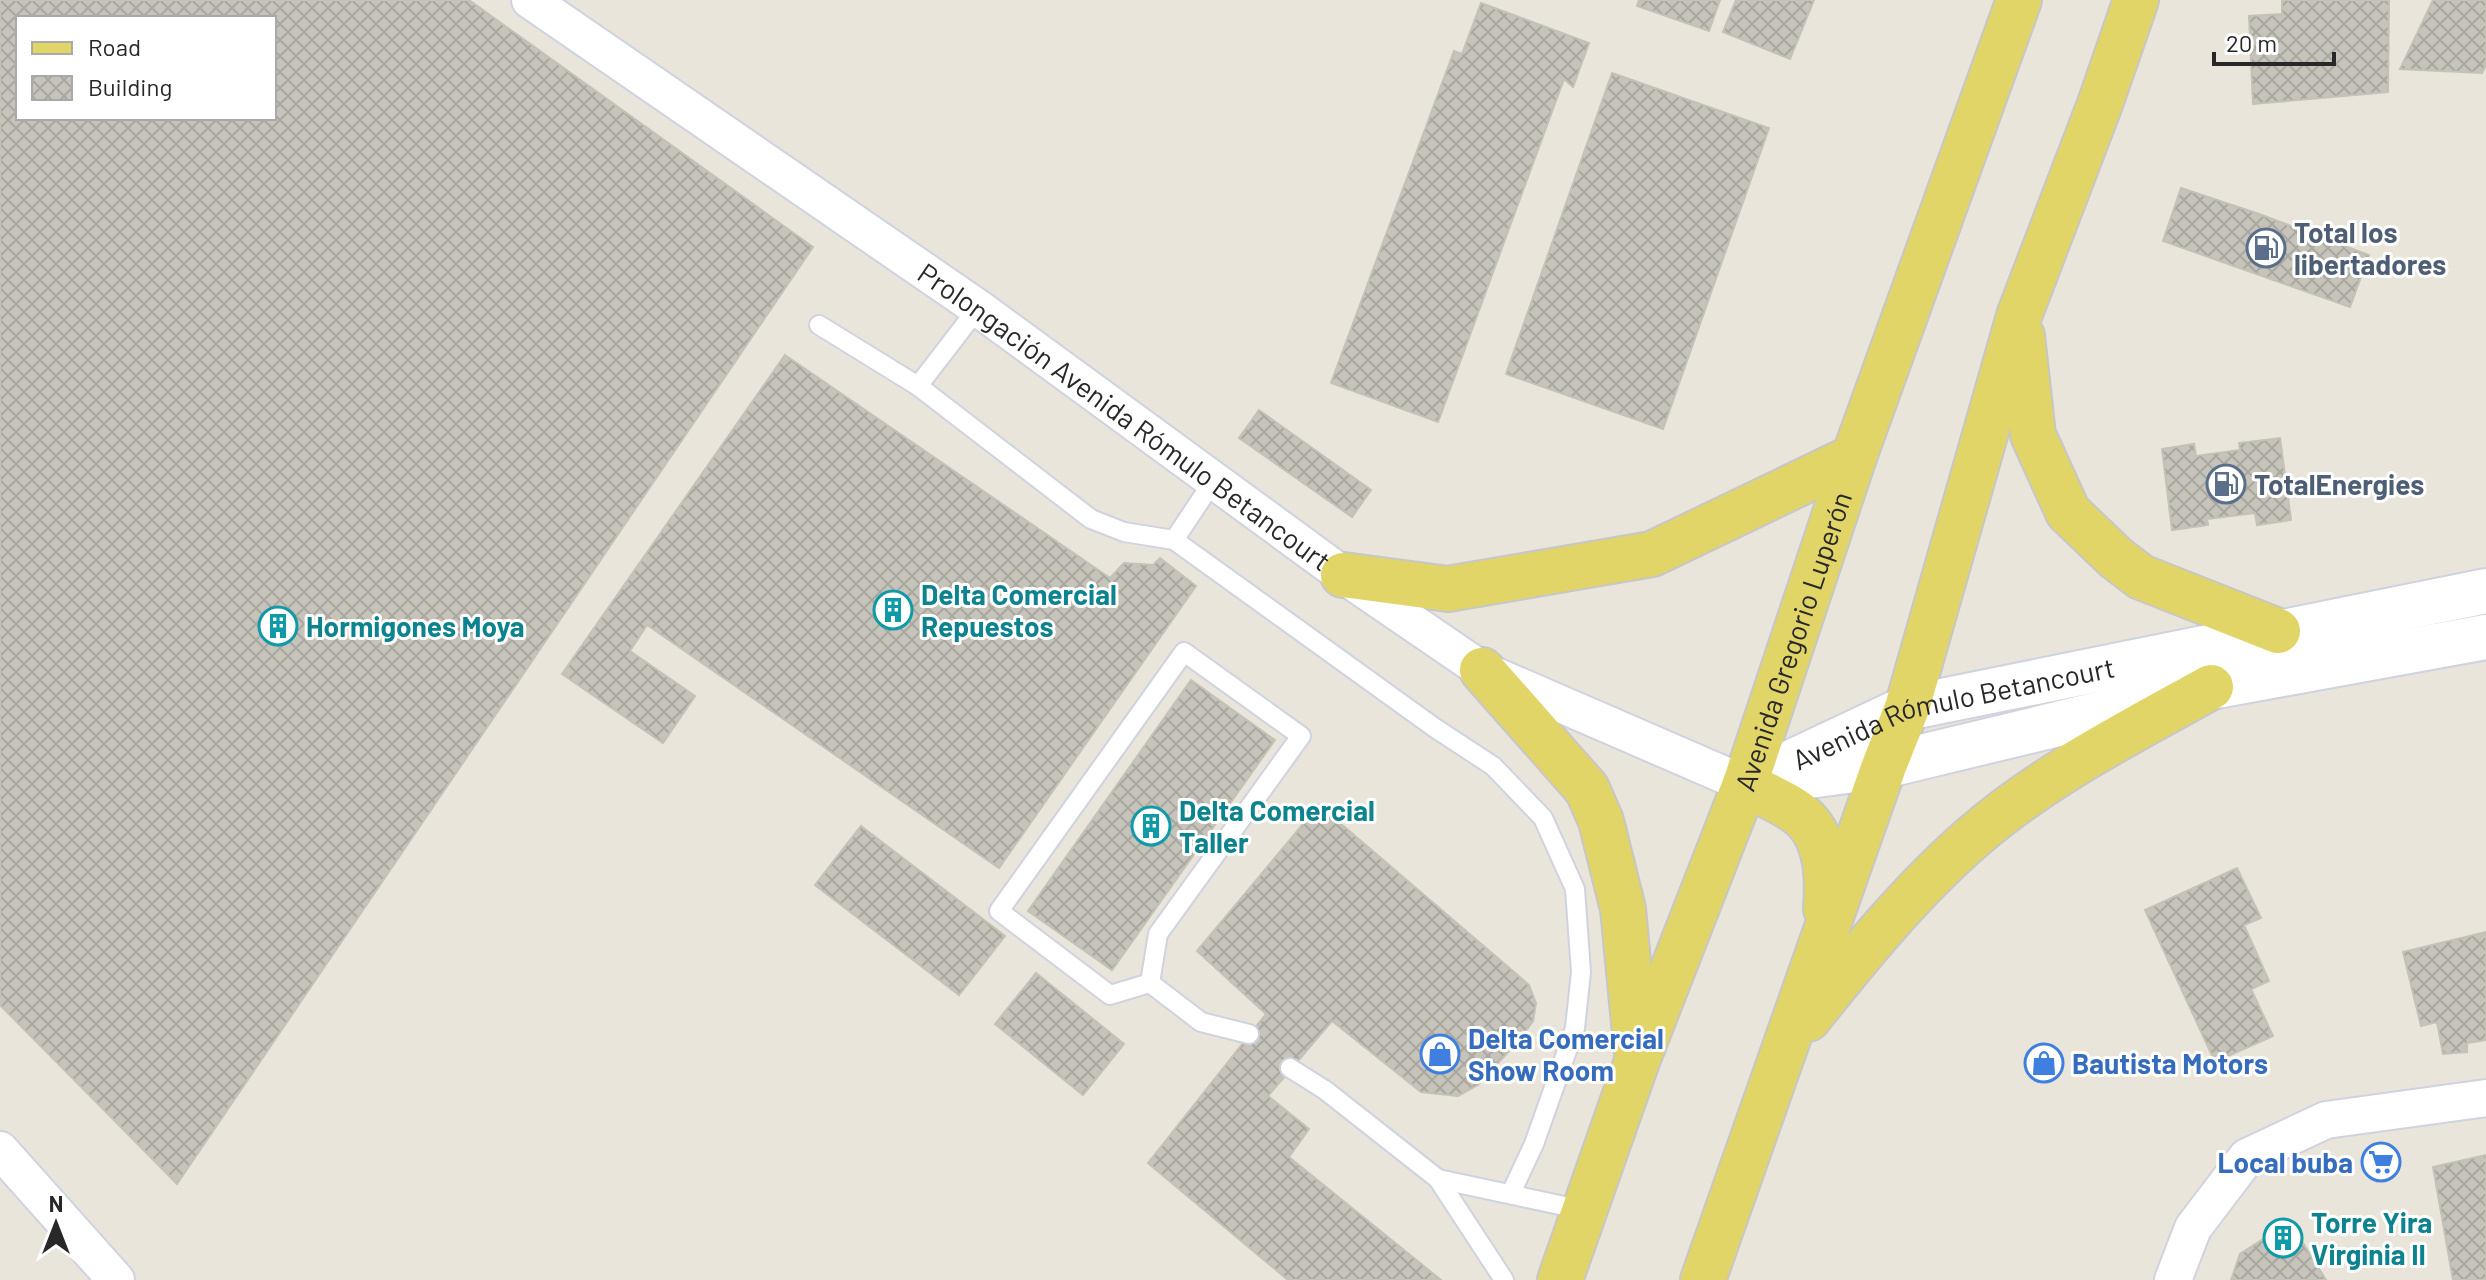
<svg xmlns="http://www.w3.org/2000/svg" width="2486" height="1280" viewBox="0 0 2486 1280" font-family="Barlow,sans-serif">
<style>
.building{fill:url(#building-cross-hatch);stroke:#c4c1b5;stroke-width:2;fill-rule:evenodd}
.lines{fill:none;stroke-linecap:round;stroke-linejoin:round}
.lane-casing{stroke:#d1d2e0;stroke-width:22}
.street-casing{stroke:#d1d2e0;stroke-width:40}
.secondary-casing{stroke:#d1d2e0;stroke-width:48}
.primary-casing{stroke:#c7c7c7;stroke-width:48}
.lane{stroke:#fff;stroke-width:18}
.street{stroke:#fff;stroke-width:36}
.secondary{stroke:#fff;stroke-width:44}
.primary{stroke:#e2d568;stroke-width:44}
.labels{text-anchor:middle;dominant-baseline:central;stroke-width:6;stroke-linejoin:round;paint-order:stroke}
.service-label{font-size:28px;font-weight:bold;fill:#4e5e75;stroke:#fff;text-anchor:start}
.street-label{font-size:28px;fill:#282828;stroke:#fff}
.culture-label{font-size:28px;font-weight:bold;fill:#0d838f;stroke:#fff;text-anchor:start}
.shop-label{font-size:28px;font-weight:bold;fill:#366cbe;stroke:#fff;text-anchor:start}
</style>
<defs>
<pattern id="building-cross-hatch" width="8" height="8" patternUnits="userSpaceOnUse" patternTransform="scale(2)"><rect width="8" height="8" fill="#c5c3ba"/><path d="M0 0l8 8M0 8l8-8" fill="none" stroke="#a9a8a0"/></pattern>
</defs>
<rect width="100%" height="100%" fill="#e9e5db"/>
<g class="building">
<path d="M0,0h469l344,247 -636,937 -177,-179zM18,18h256v100h-256z"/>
<path d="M1639,0h81l-11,31 -72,-25z"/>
<path d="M1736,0h78l-24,59 -67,-27z"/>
<path d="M2282,0h107l-1,92 -135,12 -4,-88 33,-2z"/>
<path d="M2433,0h53v65l-4,8 -82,-4z"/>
<path d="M1481,3l108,40 -16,44 -9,-8 -126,343 -107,-39 123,-332 8,3z"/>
<path d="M1612,73l157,55 -106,301 -157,-55z"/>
<path d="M2181,188l78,26 110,41 -19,52 -187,-66z"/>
<path d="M785,355l325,223 14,-15 29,2 7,-7 36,28 -197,282 -352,-243 -17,26 65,45 -32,47 -101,-69z"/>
<path d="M1259,410l112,80 -19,27 -113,-79z"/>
<path d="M2280,438l11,82 -34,5 -2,-12 -48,6 1,6 -36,5 -10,-81 32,-5 2,12 44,-6 -1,-7z"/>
<path d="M1191,680l84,60 -163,230 -84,-59z"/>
<path d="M1319,805l210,180 7,18 -3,18 -14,19 -41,45 -20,11 -37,-4 -89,-71 -64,75 41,33 -20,28 152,123h-153l-140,-117 118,-149 -69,-63z"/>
<path d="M861,826l144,110 -46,59 -144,-110z"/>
<path d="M2237,868l24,50 -17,7 25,56 -18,8 22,47 -58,26 -70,-152z"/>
<path d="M2486,932v108l-19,3v9l-24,2 -6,-32 -16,4 -18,-74z"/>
<path d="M1036,973l88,71 -41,51 -88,-71z"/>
<path d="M2486,1155v125h-33l-20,-113z"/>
<path d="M2290,1222l36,58h-95l9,-26z"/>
</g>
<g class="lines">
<g class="lane-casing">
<g id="lane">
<path d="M819,325l99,61 173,133 33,13 50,8 261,188 58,38 50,52 32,71 6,83 -6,56 -41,116 -23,49"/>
<path d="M918,386l60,-78"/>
<path d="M1174,540l40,-60"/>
<path d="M1184,652l117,84 -143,198 -8,49 -40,12 -111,-84z"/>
<path d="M1150,983l51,39 48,12"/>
<path d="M1290,1068l35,22 113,89 66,101"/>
<path d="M1438,1179l145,31"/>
</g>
</g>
<g class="street-casing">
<g id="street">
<path id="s1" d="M530,0l448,308 365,267 139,95 263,114"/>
<path d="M0,1150l116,130"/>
<path d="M2173,1280l20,-52 54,-71 79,-37 160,-22"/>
</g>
</g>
<g class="secondary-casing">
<g id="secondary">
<path d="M1787,779l97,-13 327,-79 275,-50"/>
<path id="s2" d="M1745,784l162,-76 579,-117"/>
</g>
</g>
<g class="primary-casing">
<g id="primary">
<path d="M2022,336l11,99 35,77 48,46 25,19 137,54"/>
<path d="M1343,575l105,14 204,-35 202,-97"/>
<path d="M1482,670l105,119 14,32 22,88 14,145"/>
<path d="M1745,784c19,11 45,20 60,35 23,23 23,61 21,90"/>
<path d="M1808,1019c51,-64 103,-128 165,-182 70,-61 157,-105 238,-150"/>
<path id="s3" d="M1560,1280l77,-219 108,-277 109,-327 165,-457"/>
<path d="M1703,1280l181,-514 23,-58 112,-392 81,-212 36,-104"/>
</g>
</g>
<use href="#lane" class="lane"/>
<use href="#street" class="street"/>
<use href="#secondary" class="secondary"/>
<use href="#primary" class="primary"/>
</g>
<defs>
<g id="fuel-ring" transform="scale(2)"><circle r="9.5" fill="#fff" stroke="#5c6f8a" stroke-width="1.5"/><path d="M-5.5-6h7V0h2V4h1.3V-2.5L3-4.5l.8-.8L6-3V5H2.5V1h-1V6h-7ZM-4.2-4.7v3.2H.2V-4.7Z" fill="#5c6f8a"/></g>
<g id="building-ring" transform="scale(2)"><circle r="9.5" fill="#fff" stroke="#0f9aa8" stroke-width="1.5"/><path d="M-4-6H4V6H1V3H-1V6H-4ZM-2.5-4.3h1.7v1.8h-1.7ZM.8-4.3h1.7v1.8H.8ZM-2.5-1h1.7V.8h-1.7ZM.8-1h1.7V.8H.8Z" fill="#0f9aa8"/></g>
<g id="shop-ring" transform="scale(2)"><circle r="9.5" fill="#fff" stroke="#3f7fe0" stroke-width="1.5"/><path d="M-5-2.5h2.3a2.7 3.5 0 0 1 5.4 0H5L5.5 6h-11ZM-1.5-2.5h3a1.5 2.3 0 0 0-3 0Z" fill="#3f7fe0"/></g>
<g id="supermarket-ring" transform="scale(2)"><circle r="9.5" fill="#fff" stroke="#3f7fe0" stroke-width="1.5"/><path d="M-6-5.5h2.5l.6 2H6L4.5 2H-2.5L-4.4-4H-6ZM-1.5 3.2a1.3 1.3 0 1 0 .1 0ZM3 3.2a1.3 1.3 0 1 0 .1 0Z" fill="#3f7fe0"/></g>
</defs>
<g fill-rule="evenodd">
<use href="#fuel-ring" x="2266" y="248"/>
<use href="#fuel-ring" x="2226" y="484"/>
<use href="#building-ring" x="893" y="610"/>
<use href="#building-ring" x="278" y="626"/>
<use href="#building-ring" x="1151" y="826"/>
<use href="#shop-ring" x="1440" y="1054"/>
<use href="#shop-ring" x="2044" y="1063"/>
<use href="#supermarket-ring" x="2381" y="1162"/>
<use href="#building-ring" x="2283" y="1238"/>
</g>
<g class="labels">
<g class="service-label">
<text x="2294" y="232">Total los<tspan x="2294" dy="32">libertadores</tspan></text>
<text x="2254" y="484">TotalEnergies</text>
</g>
<g class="street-label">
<text stroke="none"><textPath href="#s1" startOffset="726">Prolongación Avenida Rómulo Betancourt</textPath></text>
<text stroke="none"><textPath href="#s3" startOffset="680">Avenida Gregorio Luperón</textPath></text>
<text stroke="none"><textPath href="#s2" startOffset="222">Avenida Rómulo Betancourt</textPath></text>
</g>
<g class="culture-label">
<text x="921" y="594">Delta Comercial<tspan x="921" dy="32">Repuestos</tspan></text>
<text x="306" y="626">Hormigones Moya</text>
<text x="1179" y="810">Delta Comercial<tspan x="1179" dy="32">Taller</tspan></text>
<text x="2311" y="1222">Torre Yira<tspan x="2311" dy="32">Virginia II</tspan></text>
</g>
<g class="shop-label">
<text x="1468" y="1038">Delta Comercial<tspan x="1468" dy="32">Show Room</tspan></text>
<text x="2072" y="1063">Bautista Motors</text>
<text x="2353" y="1162" text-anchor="end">Local buba</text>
</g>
</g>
<rect x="16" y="16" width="260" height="104" fill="#ffffff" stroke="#a9a9a9" stroke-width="2"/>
<rect x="32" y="42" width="40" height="12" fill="#e2d568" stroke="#a9a9a9" stroke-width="2"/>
<text x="88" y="56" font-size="24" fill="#282828">Road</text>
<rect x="32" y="76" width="40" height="24" fill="url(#building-cross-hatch)" stroke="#a9a9a9" stroke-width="2"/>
<text x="88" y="96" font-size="24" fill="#282828">Building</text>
<g transform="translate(56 1224)" stroke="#ffffff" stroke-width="6" paint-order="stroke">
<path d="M0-6L14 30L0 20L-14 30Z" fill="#282828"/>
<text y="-12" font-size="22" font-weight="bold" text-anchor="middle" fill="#282828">N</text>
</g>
<path d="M2214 52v12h120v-12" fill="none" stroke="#282828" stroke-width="4"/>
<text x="2226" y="52" font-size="24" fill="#282828" stroke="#ffffff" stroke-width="6" paint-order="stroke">20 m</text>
</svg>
